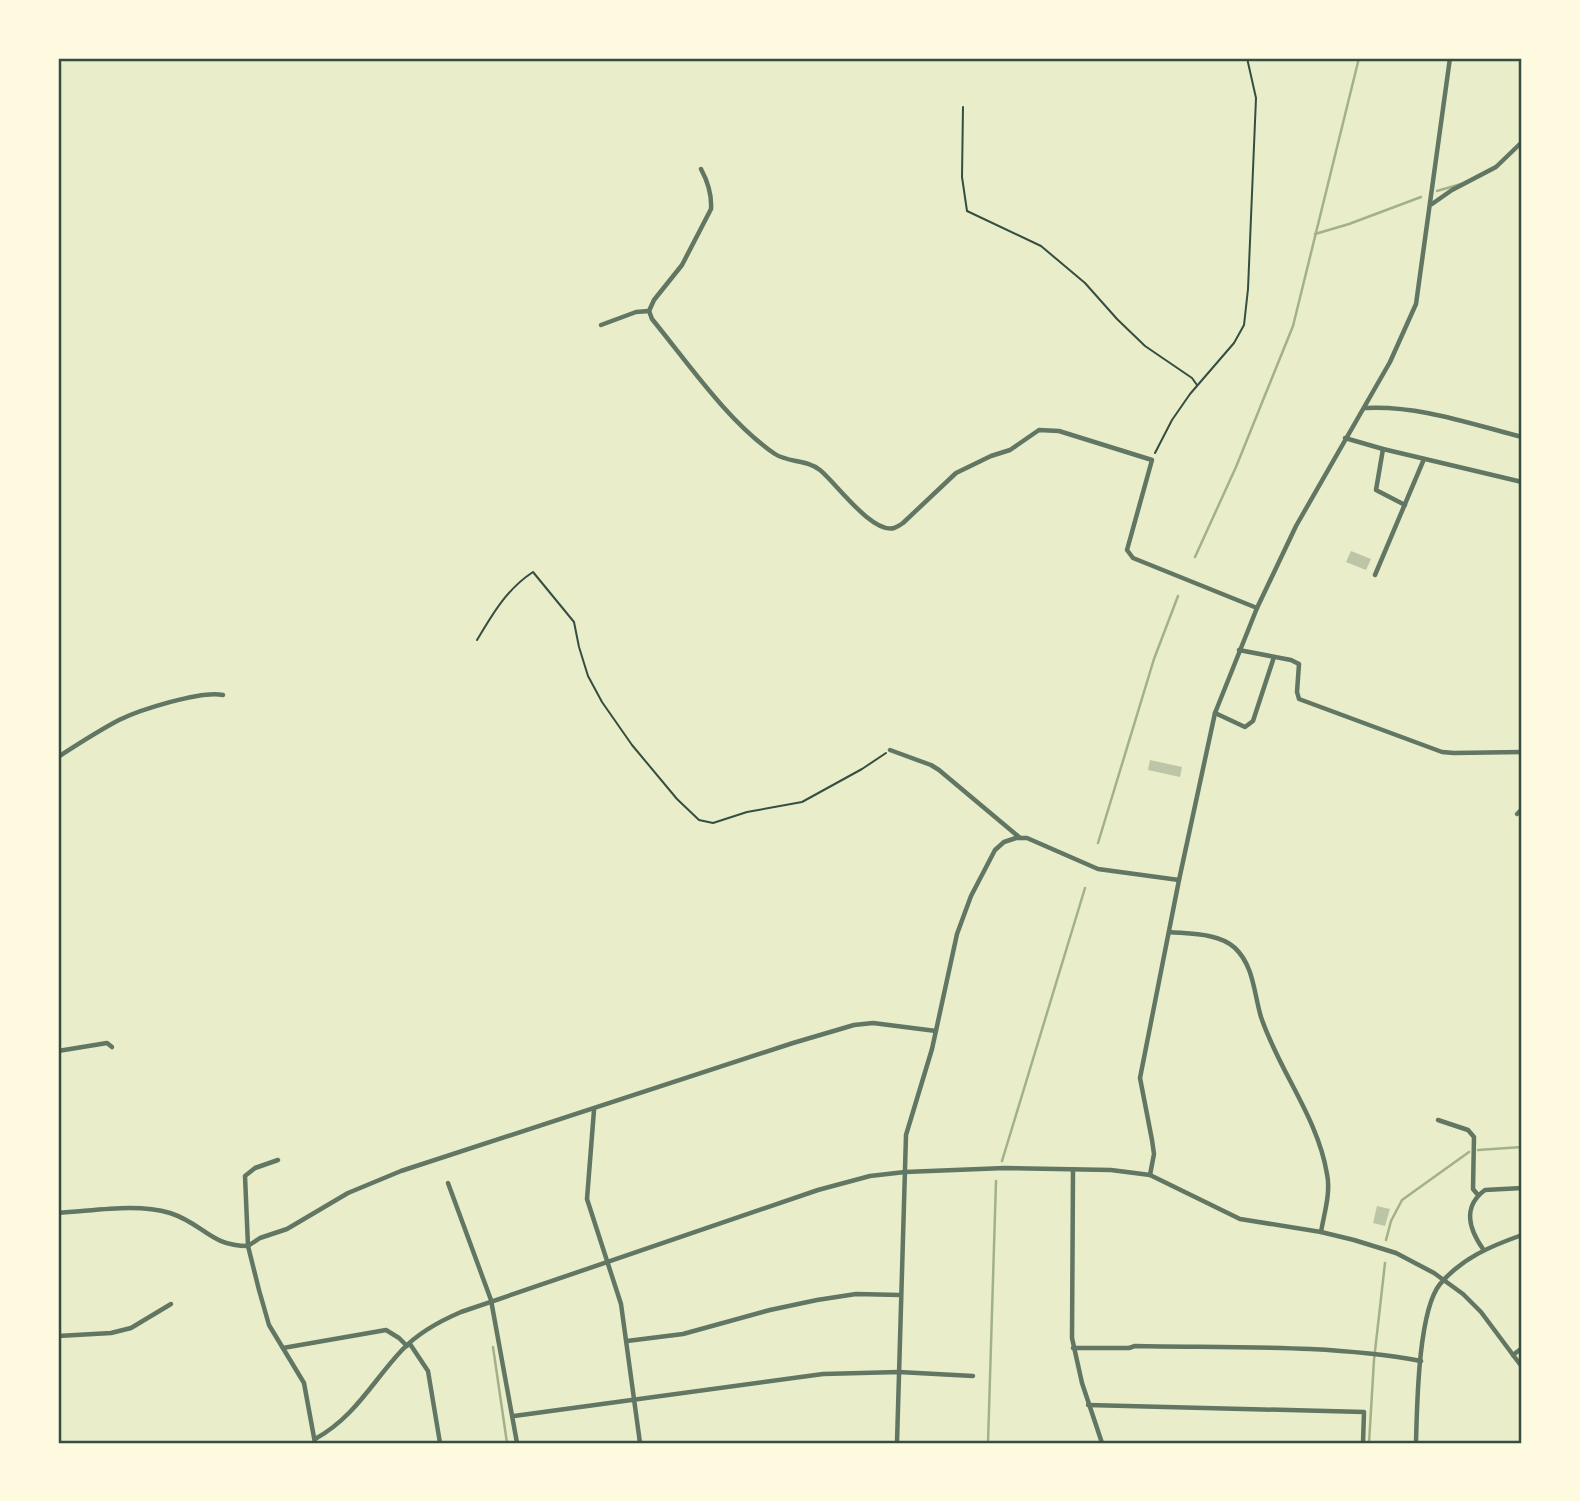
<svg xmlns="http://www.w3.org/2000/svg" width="1580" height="1501" viewBox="0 0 1580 1501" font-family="'Varela Round',sans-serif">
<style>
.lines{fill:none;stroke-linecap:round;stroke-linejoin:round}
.stream{stroke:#a3b18a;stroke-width:2.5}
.building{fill:#bcc5a7}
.path{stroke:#344e41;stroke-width:2}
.minor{stroke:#617663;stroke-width:4.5}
.neatline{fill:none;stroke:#344e41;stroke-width:2.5}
</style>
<rect width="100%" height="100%" fill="#e9edc9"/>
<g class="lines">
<g class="stream">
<path d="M1437,191l24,-7"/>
<path d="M1315,234l34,-10 72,-27"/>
<path d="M1195,557l41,-90 57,-141 66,-268"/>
<path d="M1098,843l56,-184 24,-63"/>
<path d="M1478,1150l44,-3"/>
<path d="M1002,1161l83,-273"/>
<path d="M1386,1240l5,-19 11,-21 67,-48"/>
<path d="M493,1347l14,96"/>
<path d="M988,1443l8,-262"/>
<path d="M1369,1443l5,-83 11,-97"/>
</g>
</g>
<g class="building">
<path d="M1351,551l20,8 -5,11 -20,-8z"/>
<path d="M1150,760l32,7 -2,10 -32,-7z"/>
<path d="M1377,1206l13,3 -5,17 -12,-3z"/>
</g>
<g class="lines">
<g class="path">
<path d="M963,107l-1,70 5,34 74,35 44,37 32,36 28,27 47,32 5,7"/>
<path d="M1155,453l17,-33 18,-26 44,-51 10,-18 4,-36 8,-191 -9,-40"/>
<path d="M477,640c16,-27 30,-51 56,-68l41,50 5,25 9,29 14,26 30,43 45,54 22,21 14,3 34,-11 55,-10 60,-33 24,-16"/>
</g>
<g class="minor">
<path d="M1432,204l20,-14 44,-23 26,-25"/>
<path d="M649,311l3,8c36,44 77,104 123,135 14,9 31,5 45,16 16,13 52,64 74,58 3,-1 6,-3 9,-5l53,-50 35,-17 19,-6 29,-20 20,1 93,29 -25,90 6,8 124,50"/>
<path d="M649,311l5,-11 28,-35 29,-56c1,-15 -3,-27 -10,-40"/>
<path d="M601,325l35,-13 13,-1"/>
<path d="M1365,408c53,-3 106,16 157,29"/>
<path d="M1345,438l38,11 139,33"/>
<path d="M1383,449l-7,41 29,15"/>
<path d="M1375,575l49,-116"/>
<path d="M1239,650l52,10 8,4 -2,28 2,7 143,53 12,1 68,-1"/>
<path d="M1215,713l30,14 8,-6 21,-64"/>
<path d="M890,750l41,15 8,5 80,67"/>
<path d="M58,757c20,-13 40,-26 61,-37 20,-10 83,-30 104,-25"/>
<path d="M1517,814l5,-5"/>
<path d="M1169,932c21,2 50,1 66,16 19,18 19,46 26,69 18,54 57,101 66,157 4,18 -3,40 -6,58"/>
<path d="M58,1051l49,-8 5,4"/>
<path d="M594,1110l-7,89 34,105 19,139"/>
<path d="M1438,1120l30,10 6,7 -1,52 5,6"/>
<path d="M278,1160l-23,8 -10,8 3,70 11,44 10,35 35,58 11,60"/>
<path d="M1073,1170l-1,168 10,45 20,60"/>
<path d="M1150,1175l4,-21 -2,-14 -12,-62 39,-198 36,-167 42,-105 39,-82 94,-164 26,-58 34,-246"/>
<path d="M448,1183l43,117 26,143"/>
<path d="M58,1213c36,-2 78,-10 112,0 34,11 40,33 78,33"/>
<path d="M248,1246l12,-8 27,-9 61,-36 53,-22 392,-128 61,-18 19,-2 63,8"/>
<path d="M1483,1249c-14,-20 -21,-42 2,-59l37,-2"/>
<path d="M58,1336l53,-3 20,-5 40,-24"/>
<path d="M627,1341l56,-7 87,-24 47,-10 39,-6 44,1"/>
<path d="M410,1344l18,27 12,72"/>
<path d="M283,1348l103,-18 13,8 8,8"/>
<path d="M1073,1348h56l6,-2c95,2 192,-2 286,15"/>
<path d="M1513,1355l9,-7"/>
<path d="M1088,1405l276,7 -1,31"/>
<path d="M514,1416l309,-42 76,-2 74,4"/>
<path d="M315,1439c40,-22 57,-57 87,-89 15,-16 38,-29 59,-38l357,-122 52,-14 35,-4 100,-4 106,2 39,5 90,44 81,13 33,8 42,13 38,20 29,21 18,18 41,55"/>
<path d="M897,1443l9,-308 26,-86 25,-115 14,-38 24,-46 9,-8 12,-4h11l71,31 81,11"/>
<path d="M1416,1443c1,-36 2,-132 24,-159 22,-26 51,-38 82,-49"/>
</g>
</g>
<rect width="1580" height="1501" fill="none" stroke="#fefae0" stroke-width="119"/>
<rect x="60" y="60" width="1460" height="1382" class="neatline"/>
</svg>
